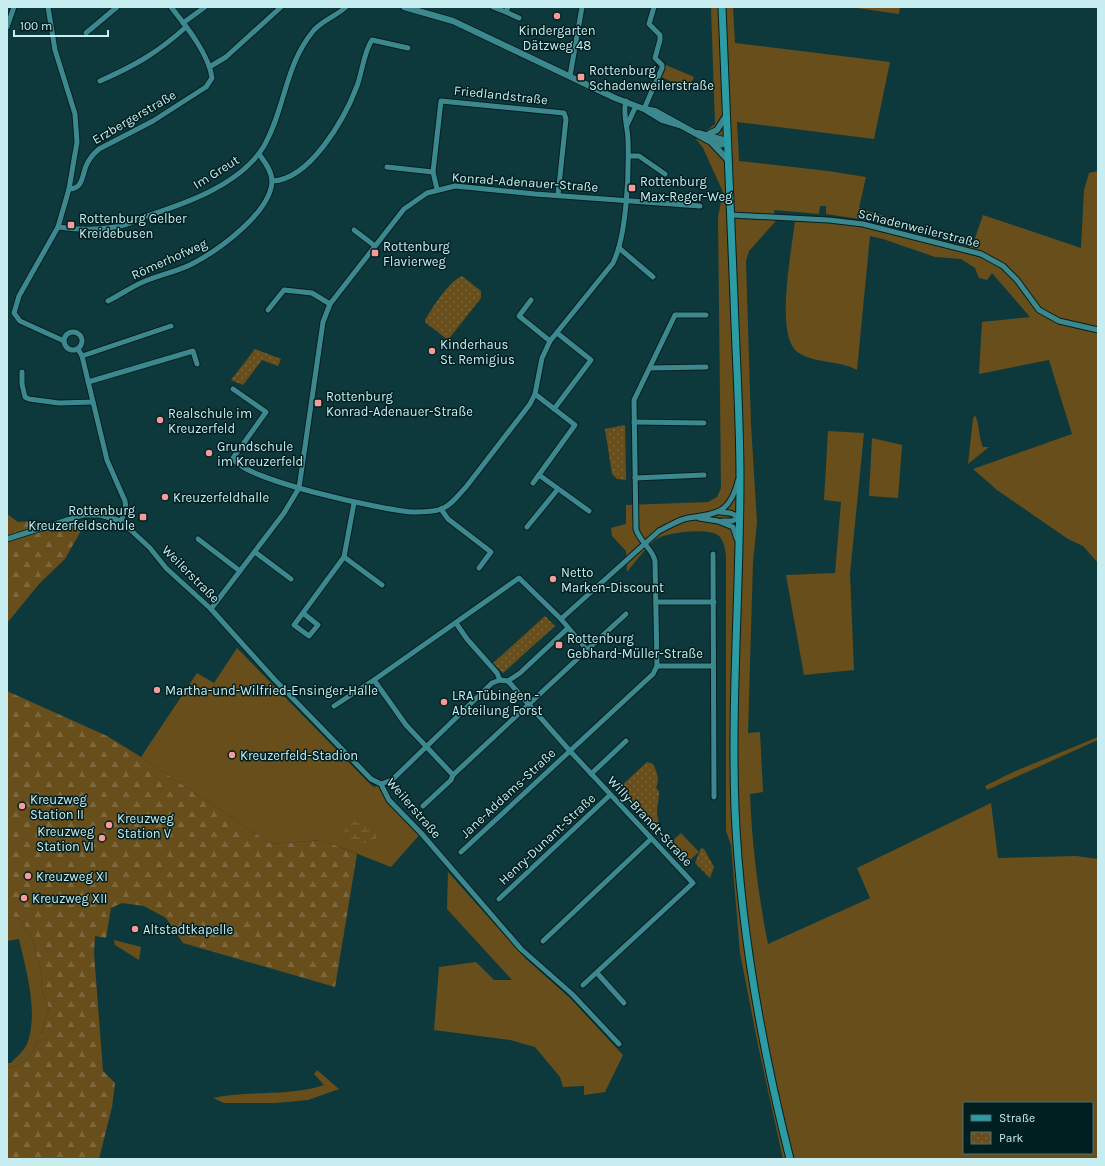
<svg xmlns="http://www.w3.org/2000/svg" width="1105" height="1166" viewBox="0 0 1105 1166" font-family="Karla,sans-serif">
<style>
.green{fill:#684e1b;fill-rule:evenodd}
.forest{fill:url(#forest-firs)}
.wetland{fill:url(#wetland-marsh)}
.park{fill:url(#park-dots)}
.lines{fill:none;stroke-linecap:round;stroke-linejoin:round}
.minor-casing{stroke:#051e20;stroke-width:7}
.tertiary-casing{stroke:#051e20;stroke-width:8}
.secondary-casing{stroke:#051e20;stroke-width:9}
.minor{stroke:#3b898f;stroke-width:5}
.tertiary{stroke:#3b898f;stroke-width:6}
.secondary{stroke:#2c9ca4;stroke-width:7}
.poi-dot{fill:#f59b99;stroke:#001f21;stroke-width:1.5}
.labels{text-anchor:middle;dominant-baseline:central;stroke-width:3;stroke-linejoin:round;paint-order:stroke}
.poi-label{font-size:13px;fill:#c8edf0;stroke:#001f21;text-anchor:start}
.street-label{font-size:13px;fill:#c8edf0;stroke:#001f21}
</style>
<defs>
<pattern id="forest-firs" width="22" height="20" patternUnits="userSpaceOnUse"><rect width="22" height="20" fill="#684e1b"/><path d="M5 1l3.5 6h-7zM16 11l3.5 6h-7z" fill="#7c683c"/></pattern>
<pattern id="wetland-marsh" width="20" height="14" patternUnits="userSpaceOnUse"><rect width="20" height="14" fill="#684e1b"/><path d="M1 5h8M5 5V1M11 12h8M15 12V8" fill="none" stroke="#7c683c"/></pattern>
<pattern id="park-dots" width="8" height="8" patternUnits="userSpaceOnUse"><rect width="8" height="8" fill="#684e1b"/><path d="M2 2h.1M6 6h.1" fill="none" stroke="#7c683c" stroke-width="1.8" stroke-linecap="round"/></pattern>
</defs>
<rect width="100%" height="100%" fill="#0e393c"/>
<g class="green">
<path d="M711,7h22l2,36 155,19 -16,77 -137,-17 2,39 89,10 38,6 -7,31 28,9 6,7 -67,-10v-8h-6l-1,8 -45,-4 1,12 -26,29 -3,10 5,163 6,98 -4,40 -5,171 12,-1 3,60 -13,2c2,51 8,100 18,150l102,-46 -13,-30 134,-65 7,55 78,-2 22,3v300h-315l-25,-114 -18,-92 -9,-108 -5,-14v-276c-1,-6 -2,-13 -6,-18 -8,-10 -50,-5 -62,1 -7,3 -25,27 -31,34l-1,-21 -14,-15 -1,-8 15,-4v-19l82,-3 9,-5 4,-9 -3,-271 5,-25 -20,-44 -7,-9 19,-15zM964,1103h128v50h-128z"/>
<path d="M850,7h50l-1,7z"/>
<path d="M666,65l28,12 -5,12 -28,-12z"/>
<path d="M1098,171v392l-15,-17 -15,-7 -71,-49 -24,-21 99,-35 -23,-74 -70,14 3,-52 48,-5 -38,-44 -5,7 -8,-2 -4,-10 -14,-9 -26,-2 -52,-18 -13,-3 -13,134c-18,-10 -40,-6 -58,-17 -26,-15 -6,-107 -4,-134l68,5 85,22 25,-2 10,-29 98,33 3,-58 5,-17z"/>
<path d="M975,415c5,10 3,21 8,32h6l-21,17 5,-45z"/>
<path d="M828,431l36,2 -14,141 4,96 -50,5 -18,-100 49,-2 6,-71 -17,-2z"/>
<path d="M872,438l30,7 -4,53 -29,-2z"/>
<path d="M237,648l134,137 3,2 7,-3 4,11 36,38 -30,34 -69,-27 -51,4 -130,-87 56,-84 17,10z"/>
<path d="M1098,737v3l-111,50 -2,-4 28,-14z"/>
<path d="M681,833l18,19 -10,9 -18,-19z"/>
<path d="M448,872l78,87 44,39 53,57 -18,37 -21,3v-9l-21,1 -3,-10 -25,-30 -25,-7 -76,-10 5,-63 37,-5 18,18h18l-65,-71z"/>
<path d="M13,916l8,4 10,15 10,35 1,21 7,17c-7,23 -13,57 -42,60v-5h4c5,-6 13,-12 16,-19 12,-31 -1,-74 -8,-105l-12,2v-22z"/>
<path d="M114,940l27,7 -2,13 -24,-15z"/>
<path d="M317,1070l22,19 -31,11 -32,3h-52l-11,-5c36,-8 75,-1 111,-13l-10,-11z"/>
</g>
<g class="forest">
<path d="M7,514l11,8 17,-1 13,3 2,3 37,-7 -22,39 -26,25 -32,39z"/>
<path d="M7,691l100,45 34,21 130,87 51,-4 35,14 -22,133 -152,-44 -17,-25 -22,-12 -22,-3 -11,5 -5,30 -11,-2 -1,17 9,118 12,12 -3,24 -13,52h-92v-91c29,-3 35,-37 42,-60l-7,-17 -1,-21 -10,-35 -10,-15 -8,-4 -6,3z"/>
</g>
<path class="wetland" d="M354,821l18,5 5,5 -1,9c-10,6 -23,3 -32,-6 1,-7 4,-10 10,-13z"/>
<g class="park">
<path d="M462,276l19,15v7l-33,42 -22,-17 -1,-3c8,-13 23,-38 37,-44z"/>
<path d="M255,349l26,10 -3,7 -16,-6 -19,25 -12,-5z"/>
<path d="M625,425l1,55 -9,-1 -5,-5 -7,-45z"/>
<path d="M545,616l10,10 -52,47 -10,-10z"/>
<path d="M647,762l6,2c4,8 7,16 3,24l3,3c0,16 -5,17 1,35l-3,4 -33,-35 1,-1 -6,-6z"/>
<path d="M701,848l3,1 10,18 -4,11 -15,-15z"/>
</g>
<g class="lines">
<g class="minor-casing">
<g id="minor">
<path d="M48,7l7,43 20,64 2,28 -8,47 -11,38 -39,69 -5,17 6,8 44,20"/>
<path d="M493,7l13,5 2,-5"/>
<path d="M506,12l13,6"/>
<path d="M183,23l22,-16"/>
<path d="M7,27l7,-20"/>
<path d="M86,33l31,-26"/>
<path d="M211,66l15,-9 55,-50"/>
<path d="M570,76l12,-69"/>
<path d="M100,81c36,-16 57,-28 86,-54"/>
<path d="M644,109l18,-41v-3l-7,-7 5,-18v-5l-11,-11 5,-17"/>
<path d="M627,125l9,-19"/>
<path d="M629,156h10l26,18"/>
<path d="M387,167l46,5"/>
<path d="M272,181c38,-1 73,-63 85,-95 5,-13 7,-35 15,-46l36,8"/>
<path d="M69,189c14,0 13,-13 17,-23 3,-7 7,-12 13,-17l54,-28 53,-34 6,-9c-3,-24 -26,-52 -41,-71"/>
<path d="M437,189l-4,-17 8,-71 123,12 2,6 -8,76"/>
<path d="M731,215l98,5 34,4 118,30 22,12 14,14 22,30 20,11 39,9"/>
<path d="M58,227c22,3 47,4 69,-3 6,-1 11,-5 17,-7 40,-13 97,-32 120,-71 22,-39 20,-80 50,-116 9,-10 22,-14 32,-23"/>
<path d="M354,230l21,16"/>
<path d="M619,248l34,29"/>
<path d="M531,300l-12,16 31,25"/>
<path d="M108,301c12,-6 23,-14 35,-19 16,-7 33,-10 49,-18 25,-13 79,-51 80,-83 0,-10 -8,-20 -13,-27"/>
<path d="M268,310l16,-20 28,3 18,11"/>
<circle cx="73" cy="341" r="9"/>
<path d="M78,349l4,7 25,104 18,41 1,8 -5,12"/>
<path d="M82,356l89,-30"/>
<path d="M650,368l56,-1"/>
<path d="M22,372v12l3,13 4,2 30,4 34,-1"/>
<path d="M88,382l105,-31 4,13"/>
<path d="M233,389l33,23 -33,46c9,22 151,52 178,54 8,0 23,0 30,-3 10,-3 18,-15 25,-22l64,-83 5,-10 7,-36 8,-17 63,-78c14,-28 16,-91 15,-123 0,-12 -6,-28 -2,-39"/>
<path d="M554,409l37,-49 -34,-27"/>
<path d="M634,422l70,1"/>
<path d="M539,475l50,36"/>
<path d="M635,478l69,-3"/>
<path d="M533,483l42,-58 -40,-31"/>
<path d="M441,509l7,10 43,33 -12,16"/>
<path d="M720,512l10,1 10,4"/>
<path d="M699,518l19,3 15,6 4,12"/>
<path d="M722,521h10l8,-4"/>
<path d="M527,527l31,-38"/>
<path d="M7,539l76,-24h17l21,6 29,27 16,20 45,41 63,70 97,100 10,5"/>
<path d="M198,539l42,32"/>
<path d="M255,552l36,27"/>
<path d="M713,554l1,243"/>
<path d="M344,557l38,28"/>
<path d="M656,602h58"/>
<path d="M211,609l73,-96 15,-25 24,-166 7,-18 74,-95 23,-16 28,-7 80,8 165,12"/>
<path d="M303,613l15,12 -9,11 -15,-11 50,-68 10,-54"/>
<path d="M561,619l98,-88c10,-5 19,-11 29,-13 29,-4 42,-5 50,-37"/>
<path d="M456,623l11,16 30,34 3,7"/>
<path d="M587,650l39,-36"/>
<path d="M657,666l-2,-105c-2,-12 -16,-20 -19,-32l-2,-129 41,-85h31"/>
<path d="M657,666h56"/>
<path d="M374,680l32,45 47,50"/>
<path d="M508,681l12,-8 48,-45"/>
<path d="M334,706l40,-26 145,-102 42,41 26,31 -134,125 -2,5 -28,26"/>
<path d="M591,774l35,-33"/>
<path d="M381,784l11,-4 100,-97 8,-3 8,1 62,70 123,132 -110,102"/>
<path d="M381,784l8,16 32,33 100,116 51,45 47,50"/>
<path d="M461,852l192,-178 4,-8"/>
<path d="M499,899l111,-104"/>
<path d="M543,941l108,-102"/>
<path d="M597,973l27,30"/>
</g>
</g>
<g class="tertiary-casing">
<g id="tertiary">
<path d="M404,7l49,14 162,77 29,11 18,11 20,6"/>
<path d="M645,109l10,2 58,32 6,2 8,-2"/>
<path d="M698,133l29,8"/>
<path d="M707,135l10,-5 9,-14"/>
<path d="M713,144l15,16"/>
</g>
</g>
<g class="secondary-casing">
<path id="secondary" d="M722,7c4,97 8,194 12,291 2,60 6,120 6,180 0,110 -9,221 -5,331 5,119 26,235 55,350"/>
</g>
<use href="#minor" class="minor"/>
<use href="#tertiary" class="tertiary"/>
<use href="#secondary" class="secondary"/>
</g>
<g class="poi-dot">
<circle cx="557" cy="16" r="4"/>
<rect x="577" y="73" width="8" height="8" rx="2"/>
<rect x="628" y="184" width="8" height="8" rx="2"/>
<rect x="67" y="221" width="8" height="8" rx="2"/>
<rect x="371" y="249" width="8" height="8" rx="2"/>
<circle cx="432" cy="351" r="4"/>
<rect x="314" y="399" width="8" height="8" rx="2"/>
<circle cx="160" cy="420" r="4"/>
<circle cx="209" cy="453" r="4"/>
<circle cx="165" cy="497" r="4"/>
<rect x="139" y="513" width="8" height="8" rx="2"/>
<circle cx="553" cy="579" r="4"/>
<rect x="555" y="641" width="8" height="8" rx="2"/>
<circle cx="157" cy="690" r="4"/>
<circle cx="444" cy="702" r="4"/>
<circle cx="232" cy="755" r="4"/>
<circle cx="22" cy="806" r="4"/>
<circle cx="109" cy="825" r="4"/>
<circle cx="102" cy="838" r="4"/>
<circle cx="28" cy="876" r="4"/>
<circle cx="24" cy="898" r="4"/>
<circle cx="135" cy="929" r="4"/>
</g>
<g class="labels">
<g class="poi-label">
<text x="557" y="30" text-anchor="middle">Kindergarten<tspan x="557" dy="15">Dätzweg 48</tspan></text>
<text x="589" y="70">Rottenburg<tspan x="589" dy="15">Schadenweilerstraße</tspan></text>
<text x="640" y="181">Rottenburg<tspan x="640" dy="15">Max-Reger-Weg</tspan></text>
<text x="79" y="218">Rottenburg Gelber<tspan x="79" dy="15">Kreidebusen</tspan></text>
<text x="383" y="246">Rottenburg<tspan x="383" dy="15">Flavierweg</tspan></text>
<text x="440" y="344">Kinderhaus<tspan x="440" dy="15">St. Remigius</tspan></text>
<text x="326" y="396">Rottenburg<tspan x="326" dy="15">Konrad-Adenauer-Straße</tspan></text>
<text x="168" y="413">Realschule im<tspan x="168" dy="15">Kreuzerfeld</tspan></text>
<text x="217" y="446">Grundschule<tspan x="217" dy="15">im Kreuzerfeld</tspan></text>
<text x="173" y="497">Kreuzerfeldhalle</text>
<text x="135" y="510" text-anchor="end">Rottenburg<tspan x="135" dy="15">Kreuzerfeldschule</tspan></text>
<text x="561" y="572">Netto<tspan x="561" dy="15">Marken-Discount</tspan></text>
<text x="567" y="638">Rottenburg<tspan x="567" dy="15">Gebhard-Müller-Straße</tspan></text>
<text x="165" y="690">Martha-und-Wilfried-Ensinger-Halle</text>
<text x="452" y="695">LRA Tübingen -<tspan x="452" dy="15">Abteilung Forst</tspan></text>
<text x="240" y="755">Kreuzerfeld-Stadion</text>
<text x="30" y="799">Kreuzweg<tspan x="30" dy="15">Station II</tspan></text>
<text x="117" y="818">Kreuzweg<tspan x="117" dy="15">Station V</tspan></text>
<text x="94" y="831" text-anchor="end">Kreuzweg<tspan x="94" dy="15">Station VI</tspan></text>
<text x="36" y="876">Kreuzweg XI</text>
<text x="32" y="898">Kreuzweg XII</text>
<text x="143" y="929">Altstadtkapelle</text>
</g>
<g class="street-label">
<text transform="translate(501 95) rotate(6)">Friedlandstraße</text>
<text transform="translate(134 117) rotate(-30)">Erzbergerstraße</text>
<text transform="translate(216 172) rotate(-32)">Im Greut</text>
<text transform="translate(525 182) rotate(4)">Konrad-Adenauer-Straße</text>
<text transform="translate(919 228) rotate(14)">Schadenweilerstraße</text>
<text transform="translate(169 259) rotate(-24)">Römerhofweg</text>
<text transform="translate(191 574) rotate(45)">Weilerstraße</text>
<text transform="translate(508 793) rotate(-43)">Jane-Addams-Straße</text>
<text transform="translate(414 808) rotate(49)">Weilerstraße</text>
<text transform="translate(650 821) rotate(47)">Willy-Brandt-Straße</text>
<text transform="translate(547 839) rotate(-43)">Henry-Dunant-Straße</text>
</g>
</g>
<rect width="1105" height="1166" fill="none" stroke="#c8edf0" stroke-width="16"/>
<rect x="963" y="1102" width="130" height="52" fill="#001f21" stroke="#507174"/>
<rect x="971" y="1115" width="20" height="6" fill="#2c9ca4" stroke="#507174"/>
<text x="999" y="1122" font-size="12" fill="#c8edf0">Straße</text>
<rect x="971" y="1132" width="20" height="12" fill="url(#park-dots)" stroke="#507174"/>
<text x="999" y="1142" font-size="12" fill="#c8edf0">Park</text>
<path d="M14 30v6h94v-6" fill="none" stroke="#c8edf0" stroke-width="2"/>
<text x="20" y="30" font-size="12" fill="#c8edf0" stroke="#001f21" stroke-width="3" paint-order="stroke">100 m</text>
</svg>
